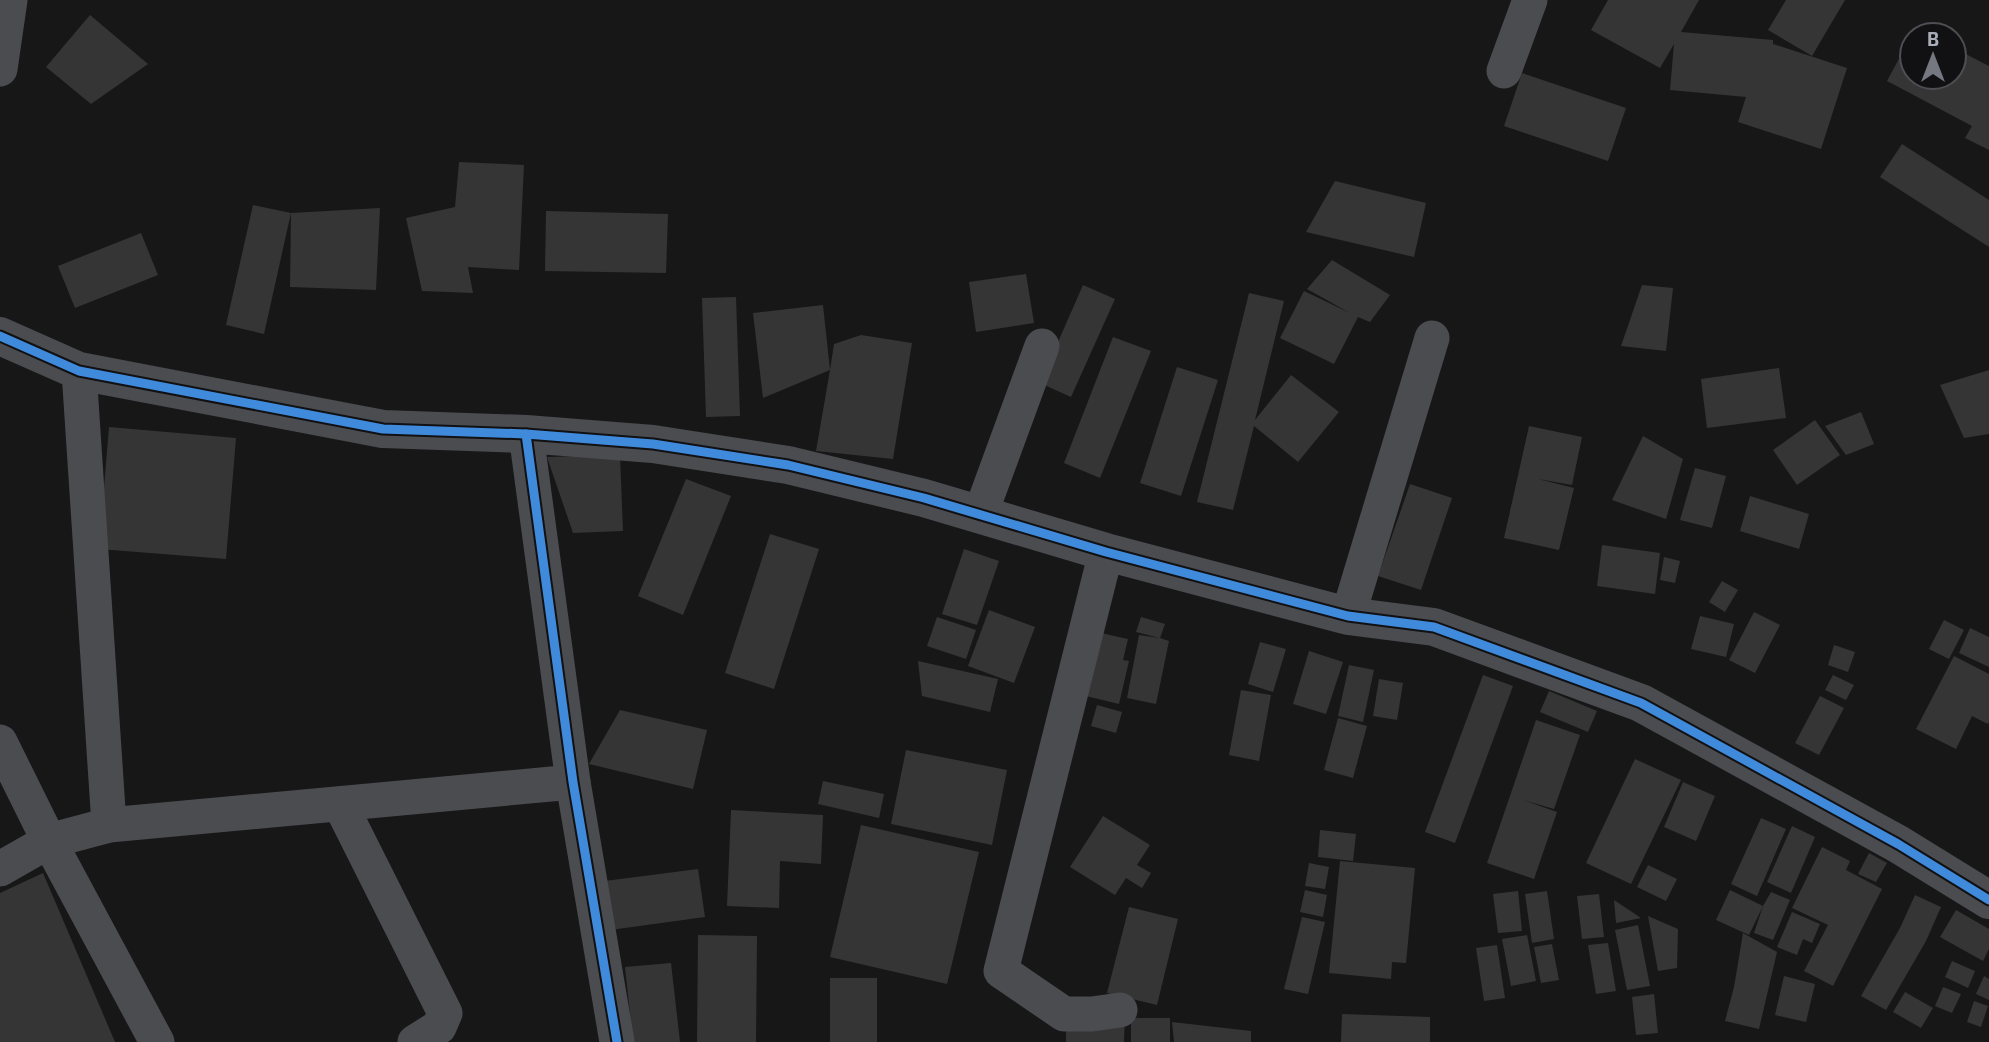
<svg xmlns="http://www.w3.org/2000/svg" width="1989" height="1042" viewBox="0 0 1989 1042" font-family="'Exo 2',sans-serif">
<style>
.building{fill:#353536}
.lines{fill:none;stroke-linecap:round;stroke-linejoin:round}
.minor{stroke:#4b4c50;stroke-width:35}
.tertiary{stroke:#4b4c50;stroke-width:38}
.cycleway-casing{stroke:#111113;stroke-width:13}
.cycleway{stroke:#408adc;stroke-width:9}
</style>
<rect width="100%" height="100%" fill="#171717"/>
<g class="building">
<path d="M1608,0h91l-18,32 92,8v4l74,24 -26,81 -83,-27 8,-25 -76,-7 4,-46 -14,24 -69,-38z"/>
<path d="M1786,0h59l-33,56 -44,-26z"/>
<path d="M90,15l58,49 -57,40 -45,-37z"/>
<path d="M1916,27l15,8h-19v42h42v-29l35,18v84l-24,-12 7,-12 -85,-45z"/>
<path d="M1522,73l104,35 -18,53 -104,-35z"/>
<path d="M1902,144l87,56v47l-109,-70z"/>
<path d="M459,162l65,3 -5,105 -51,-3 5,26 -51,-2 -16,-73 49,-11z"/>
<path d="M1335,181l91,22 -12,54 -108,-25z"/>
<path d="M253,205l38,8 -27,121 -38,-9z"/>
<path d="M380,208l-4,82 -86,-3 1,-74z"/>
<path d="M546,211l122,3 -2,59 -121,-2z"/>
<path d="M141,233l17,42 -83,33 -17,-42z"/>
<path d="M1332,260l58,35 -20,27 -12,-5 -24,47 -54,-26 24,-47 46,22 -43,-24z"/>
<path d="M1026,274l8,49 -58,9 -7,-50z"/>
<path d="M1083,285l32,14 -44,98 -31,-14z"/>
<path d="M1642,285l31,3 -7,63 -45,-5z"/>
<path d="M1249,293l35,8 -29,119 36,-45 48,37 -41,50 -44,-36 -21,84 -36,-8z"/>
<path d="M736,297l4,119 -34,1 -4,-119z"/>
<path d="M823,305l7,65 4,-26 27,-9 51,8 -19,116 -77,-8 14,-81 -67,28 -10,-85z"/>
<path d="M1113,337l38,14 -51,127 -36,-15z"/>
<path d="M1177,367l41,13 -37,116 -41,-13z"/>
<path d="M1779,368l7,50 -79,10 -6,-49z"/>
<path d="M1989,370v64l-25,4 -24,-53z"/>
<path d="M1861,412l13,32 -28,11 -21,-29z"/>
<path d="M1815,420l25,35 -43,30 -24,-35z"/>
<path d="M1529,426l53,11 -10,48 -34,-6 36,9 -15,62 -55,-12z"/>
<path d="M109,427l127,11 -10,121 -127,-10z"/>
<path d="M1643,436l40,23 -17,60 -54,-19z"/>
<path d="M620,455l3,76 -50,2 -26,-76z"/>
<path d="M1695,468l31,8 -14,52 -32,-8z"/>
<path d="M686,479l45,17 -48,119 -45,-19z"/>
<path d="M1410,484l42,14 -31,92 -43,-14z"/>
<path d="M1750,496l59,18 -10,35 -59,-18z"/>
<path d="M770,534l49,15 -45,140 -49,-16z"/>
<path d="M1602,545l58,8 -5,41 -58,-8z"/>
<path d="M964,549l35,12 -22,64 -35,-11z"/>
<path d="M1664,557l16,4 -5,22 -15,-3z"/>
<path d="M1722,581l16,9 -13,22 -16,-10z"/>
<path d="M989,610l46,17 -21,56 -46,-17z"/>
<path d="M1754,612l26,13 -25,48 -26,-13z"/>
<path d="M1700,616l34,8 -8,33 -35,-8z"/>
<path d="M937,617l39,13 -10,29 -39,-13z"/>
<path d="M1141,617l24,7 -5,14 9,3 -13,63 -29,-6 12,-63 21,3 -24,-6z"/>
<path d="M1944,620l20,10 -15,29 -20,-10z"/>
<path d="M1970,628l19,9v30l-30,-14z"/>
<path d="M1101,633l27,6 -5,21 6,1 -10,43 -33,-8z"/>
<path d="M1260,642l26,7 -13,43 -25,-8z"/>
<path d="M1834,645l21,7 -7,20 -20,-7z"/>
<path d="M1309,651l34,11 -17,52 -33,-10z"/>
<path d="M1954,656l35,18v48l-1,2 -16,-8 -16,33 -40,-20z"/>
<path d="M918,661l80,18 -8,33 -68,-16z"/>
<path d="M1349,665l25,5 -11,52 -25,-6z"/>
<path d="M1483,675l30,11 -58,157 -30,-11z"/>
<path d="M1833,675l21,10 -8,15 -21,-10z"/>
<path d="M1379,679l24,4 -6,37 -24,-4z"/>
<path d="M1241,690l30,5 -12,66 -30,-6z"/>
<path d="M1549,691l48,20 -9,21 -48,-20z"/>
<path d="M1820,696l24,12 -25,47 -24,-12z"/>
<path d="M1097,705l25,7 -6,21 -25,-7z"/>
<path d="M620,710l87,20 -14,59 -104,-25z"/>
<path d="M1338,718l29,8 -14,52 -29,-8z"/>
<path d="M1536,720l44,15 -26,74 -31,-9 34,12 -23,67 -47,-16z"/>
<path d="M906,750l101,20 -15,75 -101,-21z"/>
<path d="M1635,759l46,21 -50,104 -45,-21z"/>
<path d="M823,781l61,13 -5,24 -61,-14z"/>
<path d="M1683,782l32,14 -19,45 -32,-14z"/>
<path d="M731,810l92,5 -2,49 -41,-3 -1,47 -52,-2z"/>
<path d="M1103,816l47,29 -13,20 14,8 -9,15 -16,-10 -11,17 -45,-28z"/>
<path d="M1761,818l25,11 -29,67 -26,-12z"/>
<path d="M861,825l118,27 -32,132 -117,-27z"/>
<path d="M1792,826l23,11 -24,56 -24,-11z"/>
<path d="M1320,830l36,4 -3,27 -35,-4z"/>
<path d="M1822,847l28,14 -4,9 36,19 -49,97 -29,-15 24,-46 -36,-17z"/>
<path d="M1869,853l18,10 -11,19 -18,-8z"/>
<path d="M1340,861l75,7 -9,95 -14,-1 -1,17 -62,-6z"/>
<path d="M1309,863l20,4 -4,22 -20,-3z"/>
<path d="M1648,865l29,14 -11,22 -29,-14z"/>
<path d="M698,869l7,48 -102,14 -6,-49z"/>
<path d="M43,873l72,169h-115v-149z"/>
<path d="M1305,890l22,5 -4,22 -23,-5z"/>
<path d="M1730,890l33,16 -14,29 -33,-15z"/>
<path d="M1518,891l4,40 -24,2 -5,-39z"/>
<path d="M1547,891l7,48 -22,4 -7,-49z"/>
<path d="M1771,892l19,8 -17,40 -19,-7 9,-27z"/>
<path d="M1599,894l5,43 -22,2 -5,-43z"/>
<path d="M1915,895l26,12 -15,34 -40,69 -25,-14 39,-68z"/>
<path d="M1614,900l27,18 -25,5z"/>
<path d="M1129,907l49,12 -21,86 -50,-12z"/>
<path d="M1956,910l33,19v20l-6,12 -43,-24z"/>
<path d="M1792,912l28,12 -8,19 -9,-4 -6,16 -20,-8z"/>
<path d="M1648,916l30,13 -1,39 -19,3z"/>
<path d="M1302,917l23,5 -17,72 -24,-5z"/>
<path d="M1638,925l12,61 -23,4 -12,-60z"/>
<path d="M1743,933l34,19 -18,77 -34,-8 9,-34z"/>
<path d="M698,935l59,1 -1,106h-59z"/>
<path d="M1527,935l9,46 -25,5 -9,-47z"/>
<path d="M1608,943l8,48 -20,3 -8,-49z"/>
<path d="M1552,944l7,36 -18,3 -7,-36z"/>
<path d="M1497,945l8,53 -21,3 -8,-53z"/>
<path d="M1952,961l23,10 -7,17 -23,-11z"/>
<path d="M671,963l9,79h-47l-8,-75z"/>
<path d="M1784,976l31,8 -9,38 -31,-7z"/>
<path d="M1984,976l5,3v21l-13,-6z"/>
<rect x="830" y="978" width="47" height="64"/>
<path d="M1943,987l18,7 -9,19 -17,-7z"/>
<path d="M1905,992l28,16 -12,20 -28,-16z"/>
<path d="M1654,994l4,39 -22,2 -4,-38z"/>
<path d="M1974,1001l14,5 -7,21 -14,-5z"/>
<path d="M1066,1014l59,1 -1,27h-58z"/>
<path d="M1342,1014l88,3v25h-89z"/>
<rect x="1131" y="1018" width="39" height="24"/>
<path d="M1172,1022l79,9v11h-77z"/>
</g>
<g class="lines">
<g class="minor">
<path d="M0,69l10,-69"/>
<path d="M1504,71l26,-71"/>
<path d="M79,371l30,454"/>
<path d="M526,434l47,348 44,260"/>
<path d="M980,515l62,-169"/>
<path d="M1106,552l-105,419 63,43h28l28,-4"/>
<path d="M1348,616l84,-278"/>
<path d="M0,742l49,99 108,201"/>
<path d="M340,804l105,209 -6,14 -24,15"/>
<path d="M0,869l49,-28 60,-16 464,-43"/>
</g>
<path class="tertiary" d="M0,336l79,35 304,58 143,5 127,10 135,21 136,33 182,54 242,64 86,11 207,76 257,141 91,56"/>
<g class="cycleway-casing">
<g id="cycleway">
<path d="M0,336l79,35 304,58 143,5 127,10 135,21 136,33 182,54 242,64 86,11 207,76 257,141 91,56"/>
<path d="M526,434l47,348 44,260"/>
</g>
</g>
<use href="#cycleway" class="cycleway"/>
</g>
<g transform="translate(1933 56)"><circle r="33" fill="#111113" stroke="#4d4f55" stroke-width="2"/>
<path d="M0-5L12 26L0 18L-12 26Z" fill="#757880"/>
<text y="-10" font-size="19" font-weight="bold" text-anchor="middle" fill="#a8adb8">B</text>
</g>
</svg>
